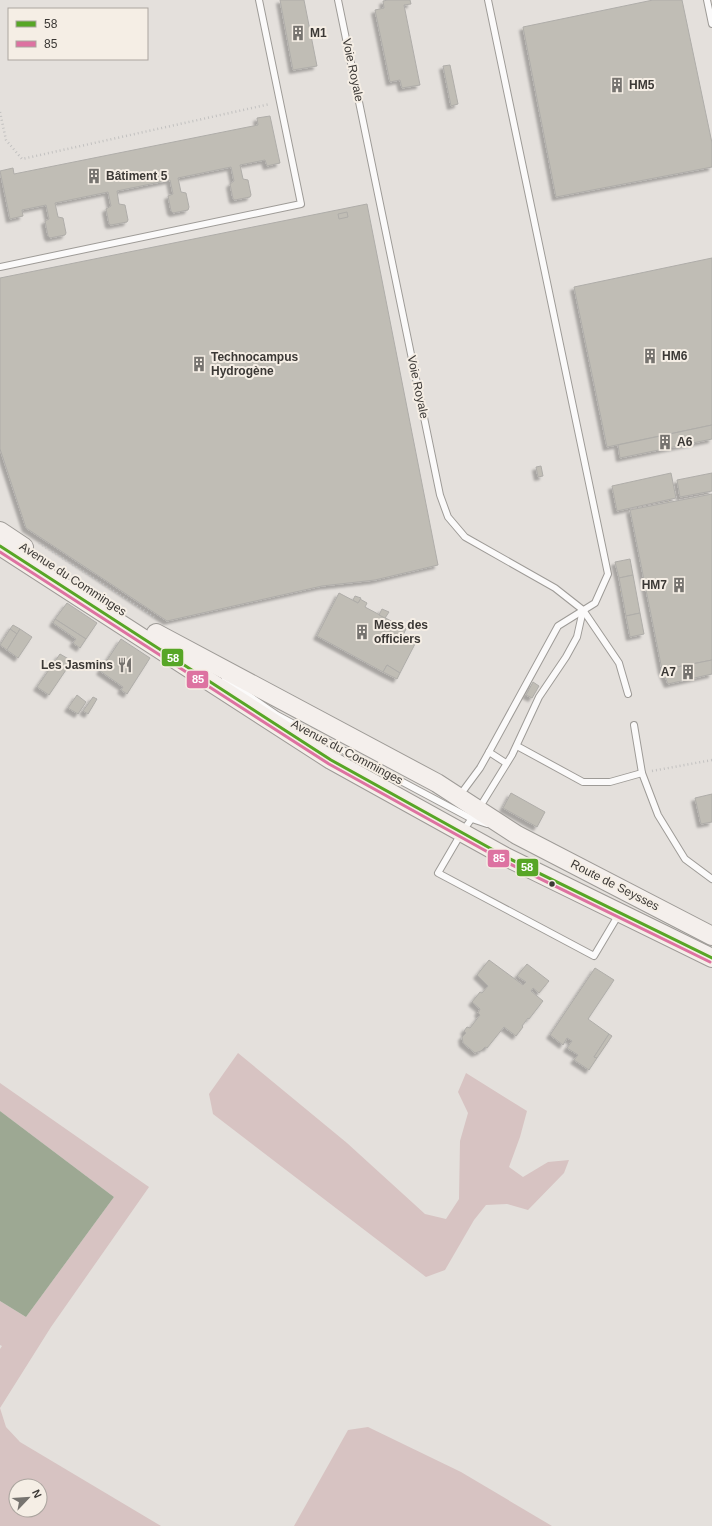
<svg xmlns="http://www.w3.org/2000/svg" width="712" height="1526" viewBox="0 0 712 1526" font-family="Arial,sans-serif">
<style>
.green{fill:#d7c3c2;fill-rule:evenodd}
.water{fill:#9da893}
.building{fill:#c0bdb5;stroke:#afada9;filter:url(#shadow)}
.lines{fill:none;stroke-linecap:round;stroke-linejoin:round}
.lane-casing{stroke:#9e9b97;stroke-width:8}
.secondary-casing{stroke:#9e9b97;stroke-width:20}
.path{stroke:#c2c1c0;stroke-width:2.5;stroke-dasharray:1 3;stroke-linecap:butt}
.lane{stroke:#fbfafa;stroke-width:6}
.secondary{stroke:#f4efec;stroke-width:18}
.bus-1-casing{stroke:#f5eee5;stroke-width:6}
.bus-2-casing{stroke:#f5eee5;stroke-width:6}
.bus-1{stroke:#57a626;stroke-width:3}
.bus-2{stroke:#dd72a1;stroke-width:3}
.bus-dot{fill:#3b3835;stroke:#f5eee5;stroke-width:1.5}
.labels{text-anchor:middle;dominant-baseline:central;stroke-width:4;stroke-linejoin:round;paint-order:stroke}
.poi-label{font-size:12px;font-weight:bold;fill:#3b3835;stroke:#f5eee5;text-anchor:start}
.street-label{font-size:12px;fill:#3b3835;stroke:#f5eee5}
.line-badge{stroke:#f5eee5;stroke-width:1.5}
.badge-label{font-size:11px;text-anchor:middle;font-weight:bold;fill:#fff}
</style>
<defs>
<filter id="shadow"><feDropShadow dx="-3.5" dy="3.5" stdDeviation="1" flood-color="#0004"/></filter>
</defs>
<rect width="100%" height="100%" fill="#e4e0dc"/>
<g class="green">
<path d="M238,1053l109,90 78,71 21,5 13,-20 1,-58 8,-28 -10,-21 8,-19 61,38 -7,26 -11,30 14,10 25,-15 21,-2 -5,13 -36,37 -21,-6 -21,1 -12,15 -29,50 -19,7 -213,-163 -4,-20z"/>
<path d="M0,1083l149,104 -98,140 -51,81 6,19 14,15 141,84h-161v-177l2,-3 -2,-1v-44l26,16 88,-120 -114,-86zM16,1486h24v24h-24z"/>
<path d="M368,1427l93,45 91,54h-258l54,-96z"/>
</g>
<path class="water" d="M0,1111l114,86 -88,120 -26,-16z"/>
<g class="building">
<path d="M280,0h24l13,66 -24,4z"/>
<path d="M388,0h22l1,4 -7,1 16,80 -18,3 -2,-8 -10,2 -15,-72 9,-2 -1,-7z"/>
<path d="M653,0h29l30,143v24l-156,30 -33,-170z"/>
<path d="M450,65l8,39 -7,2 -8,-40z"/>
<path d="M270,116l10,47 -13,3 -2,-6 -25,5 3,14 5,1 3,15 -1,2 -15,3 -2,-1 -3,-15 4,-3 -3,-14 -53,11 3,14 5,1 3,14 -1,3 -15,3 -2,-2 -3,-15 5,-2 -3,-14 -53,11 2,13 6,1 3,15 -1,2 -16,3 -2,-1 -3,-15 5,-3 -3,-14 -53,11 3,14 5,1 3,15 -1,2 -15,3 -2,-2 -3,-15 4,-2 -3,-14 -24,5 1,6 -13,3 -10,-48 13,-3 1,6 244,-49 -1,-7z"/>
<path d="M367,204l71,361 -63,15 -53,6 -155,35 -141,-93 -26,-79v-171z"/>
<path d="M347,212l1,5 -9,2 -1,-5z"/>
<path d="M712,258v167l-105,22 -33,-160z"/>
<path d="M712,425v14l-92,19 -2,-13z"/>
<path d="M541,466l2,10 -5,1 -2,-10z"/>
<path d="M671,473l5,25 -59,13 -5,-25z"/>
<path d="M712,473v18l-32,6 -3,-17z"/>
<path d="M712,494v166l-50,10 -32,-160z"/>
<path d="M630,559l3,16 -14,3 -4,-16z"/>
<path d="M633,575l7,38 -14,3 -7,-38z"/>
<path d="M339,593l19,10 2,-4 7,4 -2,4 41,22 -3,6 13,7 -16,31 -13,-8 -4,7 -66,-36z"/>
<path d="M355,596l6,2 -3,5 -5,-3z"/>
<path d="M67,603l30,20 -11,16 -31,-20z"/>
<path d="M382,609l7,3 -4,6 -6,-3z"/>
<path d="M640,613l4,21 -14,3 -4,-21z"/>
<path d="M55,619l31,20 -6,9 -7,-5 3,-4 -23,-16z"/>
<path d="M13,625l7,4 -3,5 -7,-5z"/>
<path d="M10,629l7,5 -10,16 -7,-5z"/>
<path d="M20,629l12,8 -14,21 -11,-8z"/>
<path d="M121,639l29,19 -23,36 -6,-4 2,-3 -23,-16z"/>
<path d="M60,654l12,7 -23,34 -12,-8z"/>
<path d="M712,660v14l-44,10 -6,-14z"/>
<path d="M387,665l13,8 -3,6 -14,-7z"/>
<path d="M533,682l6,4 -7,12 -6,-3z"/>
<path d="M77,695l9,7 -8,12 -10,-6z"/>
<path d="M93,697l4,2 -9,15 -5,-3z"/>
<path d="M511,793l34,19 -8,15 -34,-19z"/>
<path d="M712,794v28l-11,2 -6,-26z"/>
<path d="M489,960l34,25 3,-3 -9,-6 10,-12 22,17 -10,12 -6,-5 -2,3 12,10 -14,18 -1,-1 -6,8 1,1 -7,9 -12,-9 -17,21 -2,-1 -4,4 -6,2 -12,-10 -1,-6 4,-4 -2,-2 3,-4 3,1 10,-13 -2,-2 2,-4 -8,-7 8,-10 2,1 6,-7 -11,-11z"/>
<path d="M595,968l19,12 -26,39 21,15 -15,23 3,1 -8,12 -15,-10 4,-5 -11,-7 5,-7 -5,-3 -4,7 -13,-10z"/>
<path d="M609,1034l3,2 -15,22 -3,-1z"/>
</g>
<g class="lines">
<g class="lane-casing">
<g id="lane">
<path d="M338,0l102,495 8,22 17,20 90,51 28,22 36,53 9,31"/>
<path d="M488,0l120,574 -13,29 -37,23 -69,126 17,11"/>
<path d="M707,0l5,24"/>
<path d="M0,267l301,-63 -42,-204"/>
<path d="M583,610l-6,27 -11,20 -27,40 -27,58 -34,55 -16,22 -24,41 156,83 25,-42"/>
<path d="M225,679l52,36 195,104 15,5"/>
<path d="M634,725l8,48 16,42 27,44 27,20"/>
<path d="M517,746l66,36h27l32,-9"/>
<path d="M460,795l20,-27 9,-16"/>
</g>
</g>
<g class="secondary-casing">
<g id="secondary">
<path d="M0,531l24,16"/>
<path d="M0,546l331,214 175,97 206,101"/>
<path d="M156,633l281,150 80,52 195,101"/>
</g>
</g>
<g class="path">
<path d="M0,112l6,28 16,19 248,-55"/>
<path d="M39,543l115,74"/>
<path d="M652,771l60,-11"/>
</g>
<use href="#lane" class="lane"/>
<use href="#secondary" class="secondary"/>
<g class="bus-1-casing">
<path id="bus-1" d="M0,546l331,214 175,97 206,101"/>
</g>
<g class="bus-2-casing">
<path id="bus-2" d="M0,552l329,212 175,97 206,101"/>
</g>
<use href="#bus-1" class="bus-1"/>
<use href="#bus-2" class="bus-2"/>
</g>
<defs>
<g id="building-bare" transform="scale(1.2)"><path d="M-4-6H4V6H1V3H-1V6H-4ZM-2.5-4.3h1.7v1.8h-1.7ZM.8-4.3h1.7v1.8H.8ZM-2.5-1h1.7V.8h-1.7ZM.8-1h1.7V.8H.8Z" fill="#76736f" stroke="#f5eee5" stroke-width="2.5" paint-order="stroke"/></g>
<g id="restaurant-bare" transform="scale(1.2)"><path d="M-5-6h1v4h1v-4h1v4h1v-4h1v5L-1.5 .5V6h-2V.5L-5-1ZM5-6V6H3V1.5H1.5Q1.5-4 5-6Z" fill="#76736f" stroke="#f5eee5" stroke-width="2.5" paint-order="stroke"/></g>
</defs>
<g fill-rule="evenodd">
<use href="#building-bare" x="298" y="33"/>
<use href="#building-bare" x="617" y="85"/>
<use href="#building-bare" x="94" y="176"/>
<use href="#building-bare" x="650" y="356"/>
<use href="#building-bare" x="199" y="364"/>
<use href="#building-bare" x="665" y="442"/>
<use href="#building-bare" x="679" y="585"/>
<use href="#building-bare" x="362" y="632"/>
<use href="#restaurant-bare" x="125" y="665"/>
<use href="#building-bare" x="688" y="672"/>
</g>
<circle class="bus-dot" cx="552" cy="884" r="3.5"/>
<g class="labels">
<g class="poi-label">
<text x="310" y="33">M1</text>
<text x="629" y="85">HM5</text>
<text x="106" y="176">Bâtiment 5</text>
<text x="662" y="356">HM6</text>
<text x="211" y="357">Technocampus<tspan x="211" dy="14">Hydrogène</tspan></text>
<text x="677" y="442">A6</text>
<text x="667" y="585" text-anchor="end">HM7</text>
<text x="374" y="625">Mess des<tspan x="374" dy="14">officiers</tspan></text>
<text x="113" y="665" text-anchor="end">Les Jasmins</text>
<text x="676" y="672" text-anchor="end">A7</text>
</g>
<g class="street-label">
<text transform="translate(353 70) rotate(78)">Voie Royale</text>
<text transform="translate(418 387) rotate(78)">Voie Royale</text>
<text transform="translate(73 579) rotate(33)">Avenue du Comminges</text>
<text transform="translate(347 752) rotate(28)">Avenue du Comminges</text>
<text transform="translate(615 885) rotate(27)">Route de Seysses</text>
</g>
</g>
<g class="line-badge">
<rect x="161" y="648" width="23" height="19" rx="4" fill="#57a626"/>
<rect x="186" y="670" width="23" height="19" rx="4" fill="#dd72a1"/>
<rect x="487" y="849" width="23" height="19" rx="4" fill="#dd72a1"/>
<rect x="516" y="858" width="23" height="19" rx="4" fill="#57a626"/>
</g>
<g class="badge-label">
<text x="173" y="662">58</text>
<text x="198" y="683">85</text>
<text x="499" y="862">85</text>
<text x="527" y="871">58</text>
</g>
<rect x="8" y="8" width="140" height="52" fill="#f5eee5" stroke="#aba59f"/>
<rect x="16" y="21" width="20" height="6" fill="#57a626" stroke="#aba59f"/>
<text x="44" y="28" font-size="12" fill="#3b3835">58</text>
<rect x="16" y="41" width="20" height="6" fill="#dd72a1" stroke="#aba59f"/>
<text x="44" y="48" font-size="12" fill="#3b3835">85</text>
<g transform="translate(28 1498) rotate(65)"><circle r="19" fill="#f5eee5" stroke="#aba59f"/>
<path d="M0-3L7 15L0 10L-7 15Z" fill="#76736f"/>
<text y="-6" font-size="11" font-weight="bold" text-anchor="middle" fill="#3b3835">N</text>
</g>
</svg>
